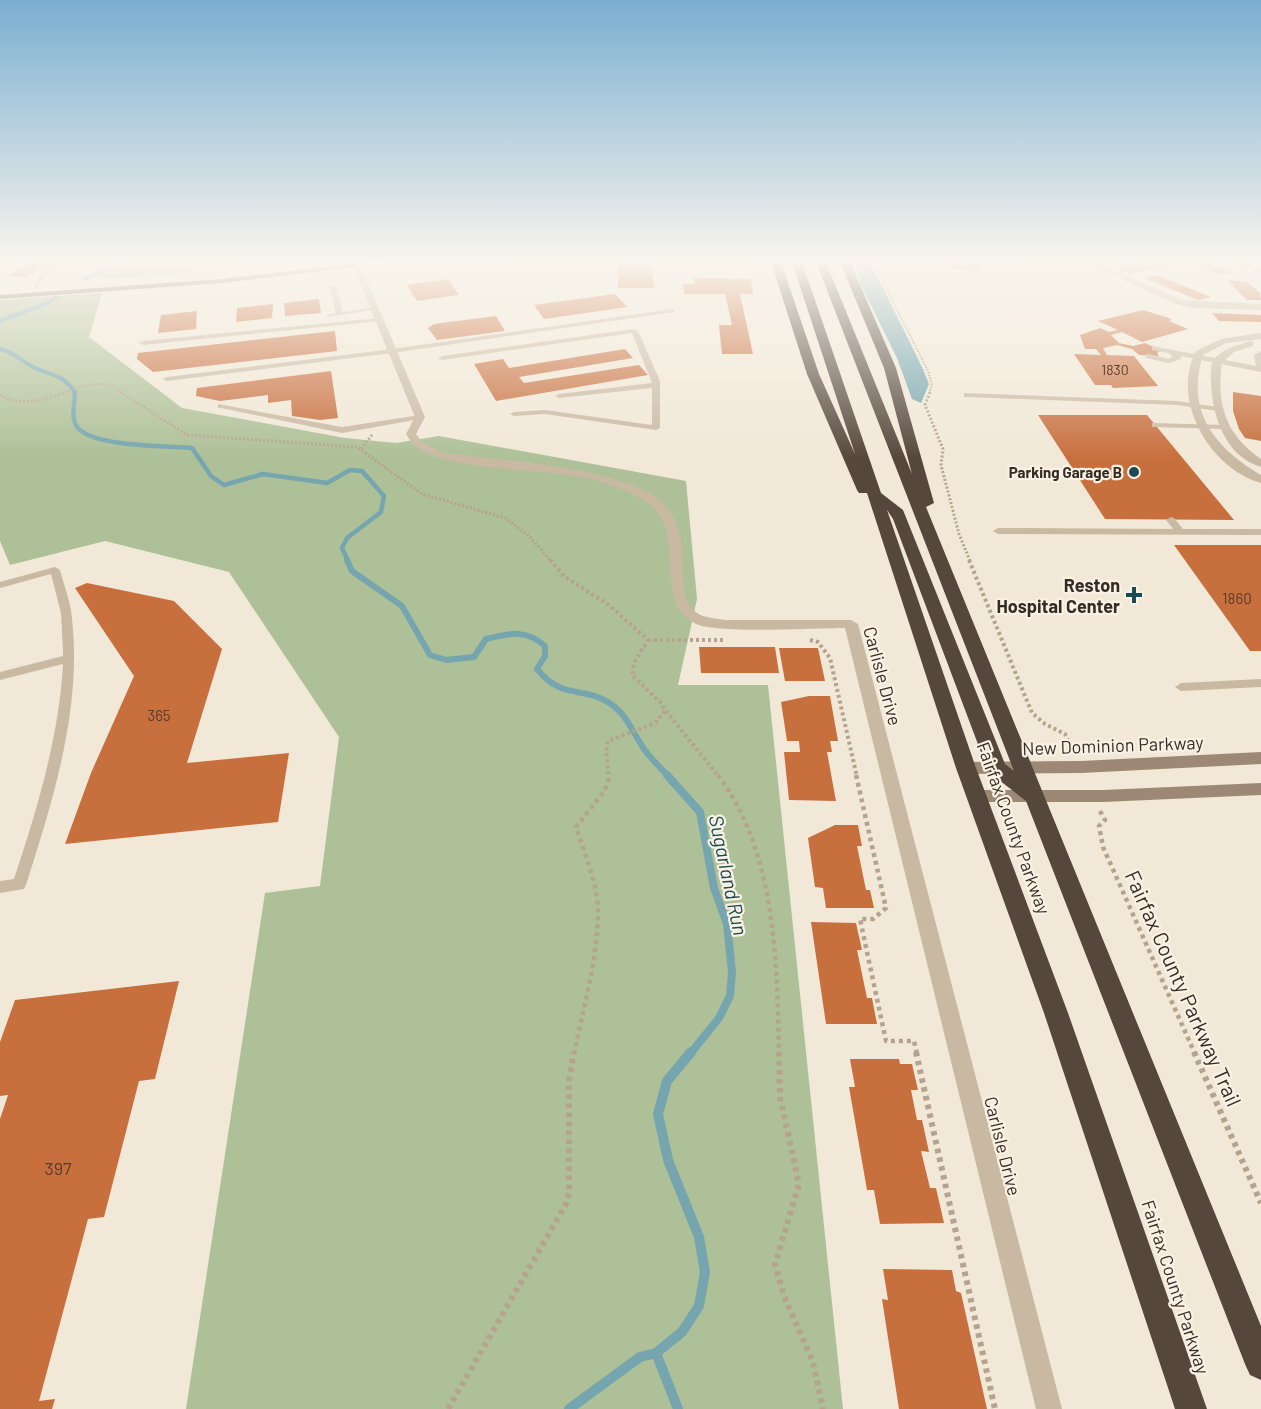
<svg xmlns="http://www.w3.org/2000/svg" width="1261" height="1409" viewBox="0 0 1261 1409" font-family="Barlow,sans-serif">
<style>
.green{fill:#adc097}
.water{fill:#75a5ae}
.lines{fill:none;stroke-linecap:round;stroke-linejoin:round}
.stream-far4{stroke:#75a5ae;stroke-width:4}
.stream-far3{stroke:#75a5ae;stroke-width:4.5}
.stream-far2{stroke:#75a5ae;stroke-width:6}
.stream-far1{stroke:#75a5ae;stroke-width:8}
.stream{stroke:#75a5ae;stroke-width:10}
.building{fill:#c86f3e}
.path-far4{stroke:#b5a38d;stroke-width:2;stroke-dasharray:1.5 1.5;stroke-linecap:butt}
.path-far3{stroke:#b5a38d;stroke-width:3;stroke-dasharray:2 2;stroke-linecap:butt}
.path-far2{stroke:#b5a38d;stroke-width:4;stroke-dasharray:3 3;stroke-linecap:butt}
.path-far1{stroke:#b5a38d;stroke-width:4.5;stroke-dasharray:4 4;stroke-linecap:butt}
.path{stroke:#b5a38d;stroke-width:6;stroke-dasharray:4.5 4.5;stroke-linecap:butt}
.lane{fill:#c9b9a3;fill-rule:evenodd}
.street{fill:#c9b9a3;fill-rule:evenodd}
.secondary{fill:#9c8874;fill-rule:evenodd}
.primary{fill:#766456;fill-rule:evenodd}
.highway{fill:#55473c;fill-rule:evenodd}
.poi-dot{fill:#1a4b55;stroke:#f9f1e3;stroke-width:2}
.labels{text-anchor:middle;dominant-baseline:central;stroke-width:4.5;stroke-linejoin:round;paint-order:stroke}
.far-number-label{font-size:14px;fill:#593c2b}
.far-poi-label{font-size:15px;font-weight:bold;fill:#342b25;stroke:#f9f1e3;text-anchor:end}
.number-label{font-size:15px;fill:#593c2b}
.poi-label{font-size:18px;font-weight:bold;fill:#342b25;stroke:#f9f1e3;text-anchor:end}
.street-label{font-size:18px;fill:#342b25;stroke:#f9f1e3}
.near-number-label{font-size:18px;fill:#593c2b}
.water-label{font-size:20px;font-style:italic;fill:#1a4b55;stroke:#f9f1e3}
.near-street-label{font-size:21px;fill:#342b25;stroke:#f9f1e3}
</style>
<rect width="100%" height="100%" fill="#f1e8d7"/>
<g class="green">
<path d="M106,262h89l-4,11 -86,6 -7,-5z"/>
<path d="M102,293l-13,44 93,71 163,30 51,5 43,-7 247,45 11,118 -19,86h90l75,724h-657l79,-516 55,-7 19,-149 -110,-165 -124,-31 -95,24 -10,-24v-241z"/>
</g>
<path class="water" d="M856,262h14l2,4 50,101 7,17 -8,19 -9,-4 -15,-41 -38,-77z"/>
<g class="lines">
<g class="stream-far4">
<path d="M85,279l32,-17"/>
<path d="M0,321l48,-18 8,-6"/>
<path d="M0,349c14,3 20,11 33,18 18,9 30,6 42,26"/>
</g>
<path class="stream-far3" d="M75,392c0,11 -5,27 3,36 17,19 89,18 114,20l19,28 13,9 39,-11 64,9 23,-13 12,1 22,25 -3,16 -34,26 -5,10 6,13"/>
<path class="stream-far2" d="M347,560l5,11 50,35 28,49 16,5 28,-3 12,-18c23,-6 40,-10 59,7v10l-8,13c26,32 46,16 74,35 16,11 22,29 33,45 7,10 17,19 25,28"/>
<path class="stream-far1" d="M667,775l33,37 14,76 13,36 5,48 -2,24 -11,22 -29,36"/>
<g class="stream">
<path d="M656,1353l22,56"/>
<path d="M569,1409l71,-52 16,-4 26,-21 17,-26 6,-34 -6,-35 -31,-77 -10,-46 9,-33 24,-29"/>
</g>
</g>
<g class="building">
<path d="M31,262h21l-25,15 -20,-1z"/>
<path d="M618,262h34l2,26h-36z"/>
<path d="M943,262h42l-6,10h-3l-33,-6z"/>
<path d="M1145,262l30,2 -45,10 -14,-6z"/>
<path d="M1207,262l18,8 9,3 -13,2 -30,-12z"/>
<path d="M1157,275l39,16 15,6 -13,3 -54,-22z"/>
<path d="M694,278l57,1 2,15h-13l13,60h-31l-3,-29h13l-7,-31h-41l-1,-10h12z"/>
<path d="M448,279l11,16 -42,6 -10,-16z"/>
<path d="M1227,280l20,2 13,11 1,7h-14z"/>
<path d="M615,294l12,13 -83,12 -10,-14z"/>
<path d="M319,299l2,14 -36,3 -1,-13z"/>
<path d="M273,304l-1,14 -36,4 1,-14z"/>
<path d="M1143,310l26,8 3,2 -3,1 19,8 -46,13 -20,-10 -11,3 8,8 14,3 12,-3 16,7 -4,3 2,3 -20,-1 -7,-6 -15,-4 -14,3 4,7 27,1 24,30 -45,2 -2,-3h-16l-21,-31 27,1 -5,-6h-11l-5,-14 20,-7 9,4 9,-2 -20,-9z"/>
<path d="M197,311l-1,18 -38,4 3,-18z"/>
<path d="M1212,313l49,2v7l-42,-1z"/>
<path d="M496,316l9,15 -68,9 -9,-12 6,-4z"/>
<path d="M335,331l2,20 -184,21 -16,-13 1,-6z"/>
<path d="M625,349l8,9 -114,19 5,6 115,-18 9,10 -152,26 -22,-37 29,-5 6,9z"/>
<path d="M331,371l7,47 -18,2 -28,-4 -1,-16 -23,3v-8l-48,6 -24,-5 1,-8z"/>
<path d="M1233,392l28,4v45l-16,-3 -6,-9 -6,-18z"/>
<path d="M1038,415h109l87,105 -129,-1z"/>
<path d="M1174,545h87v106h-11z"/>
<path d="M87,583l87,18 48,48 -35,114 102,-10 -11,69 -213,22 26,-71 43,-97 -59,-88z"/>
<path d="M699,647h76l4,26h-78z"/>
<path d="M779,648h39l7,33h-40z"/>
<path d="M809,696h21l8,45h-8l2,11h-5l9,49 -47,-1 -5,-48h16l-1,-11h-12l-6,-39z"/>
<path d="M835,825h23l4,21h-5l9,44h4l4,18h-48l-3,-20 -8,-1 -7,-49z"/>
<path d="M811,922l45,1 6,27h-5l10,48h5l5,26h-51z"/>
<path d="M179,981l-24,98 -16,2 -35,136 -16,2 -49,182 16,-2 -3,10h-52v-290l8,-24 -8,1v-54l15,-42z"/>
<path d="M850,1059h49l1,5h12l6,26h-7l6,30h5l7,32 -8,-1 9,37h6l8,35 -64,1 -6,-34h-7l-18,-103h6z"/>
<path d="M883,1269l69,1 4,21 5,2 26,116h-88l-17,-110 6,1z"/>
</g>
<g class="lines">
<g class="path-far4">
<path d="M873,262l55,109 4,14 -3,8"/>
<path d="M62,393c21,-6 42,-17 60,0"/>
</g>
<g class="path-far3">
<path d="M120,392l67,43 170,12 65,47 83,24 24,18 22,25"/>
<path d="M930,392l-5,13 18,44 -2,16 18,69 11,27"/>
<path d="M0,395c21,13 45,4 67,-3"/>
<path d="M361,449l11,-14"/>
</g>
<g class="path-far2">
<path d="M550,560l15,17 44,28 39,35 -13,21 -3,14 30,29 3,7 -10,12 -47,18 -2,11 3,25"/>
<path d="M969,560l63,153 13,11 20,10 9,18"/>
<path d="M648,640h77"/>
<path d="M810,640l8,2 12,16 27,119"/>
<path d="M666,711l53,66"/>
</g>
<g class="path-far1">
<path d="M718,775c58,78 59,185 61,279"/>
<path d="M856,775l30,133 -13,11h-13l26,122h28l3,13"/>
<path d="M1100,811l5,9 -6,6 4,21 92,207"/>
<path d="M574,1054c9,-46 24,-95 24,-142 0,-28 -14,-59 -22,-85l29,-37 5,-15"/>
</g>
<g class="path">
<path d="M779,1052l1,45 19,87 -24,80 9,32 29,66 10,47"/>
<path d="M916,1052l79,357"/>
<path d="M1194,1052l67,151"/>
<path d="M448,1409l118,-205 3,-12v-112l5,-28"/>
</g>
<g class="lane">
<path d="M7,262h8l-15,9v-5z"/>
<path d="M62,262h8l-25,14 -8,13h-4l8,-15z"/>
<path d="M333,285l3,2 7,25 32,-5 3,2 -51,8v-2l9,-2 -6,-26z"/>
<path d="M672,309l3,2 -1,1 -282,41 -225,28 -4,-2 4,-2 225,-28z"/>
<path d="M379,318l2,1v2l-238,24 -4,-2 4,-2z"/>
<path d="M634,329l4,2 22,50v47l-4,2 -111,-16 -31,2 -4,-2 4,-2 31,-2 107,15v-37l-93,10 -4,-2 4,-2 93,-11 -20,-50 -190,27 -4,-2 4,-2z"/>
<path d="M1152,346l104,20 -2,-11 7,-4v21l-80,-16v3l-12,4 -23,-5v-4h3l19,5 5,-2 -5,-4 -16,-3z"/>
<path d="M964,393l213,8 41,6 4,2 -4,2 -41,-6 -210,-8h-3z"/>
<path d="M218,404l124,23 78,-12 4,2 -4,2 -78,14 -121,-25h-3z"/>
<path d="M1152,423l71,2 4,2 -4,2 -68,-2h-3z"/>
<path d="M1171,517l3,1 9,11h78v6l-263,-1 -5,-3 5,-3 175,1 -7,-9z"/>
<path d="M55,567l5,3c4,16 11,32 12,49 10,90 -19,181 -46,266l-2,4 -24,4v-12l14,-2c23,-70 45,-141 49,-215l-63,16v-8l63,-16v-5l-2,-38 -10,-39 -51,14v-6z"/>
<path d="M1261,679v8l-80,4 -6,-4 6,-4z"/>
</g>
<g class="street">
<path d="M351,262h8l66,155 -9,17 6,8 23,11c53,7 182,14 219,51 30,31 10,82 27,104 8,10 23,10 34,12h126l7,4 204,785h-26l-191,-781c-29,0 -127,6 -149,-4 -41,-20 -13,-81 -40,-114 -11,-13 -33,-20 -48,-26 -44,-18 -166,-10 -194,-39 -3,-3 -6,-8 -8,-11l9,-17z"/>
<path d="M1095,262h10l-1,3 78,35 79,4v6l-69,-2 -16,-4 -78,-35z"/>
<path d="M1225,262h13l23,7v4z"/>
<path d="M1261,333v6l-35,4 -23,12c-18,56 12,93 58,120v8c-50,-14 -91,-82 -65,-132l25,-12z"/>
<path d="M1250,341l3,1v4l-19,6 -12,11c-6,41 4,72 39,96v8c-36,-11 -48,-50 -50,-83 0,-7 -1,-18 2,-23 8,-12 24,-16 37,-20z"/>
</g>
<g class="secondary">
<path d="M1261,752v12l-180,9 -115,1 -6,-2 -2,-4 2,-4 6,-2 115,-1z"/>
<path d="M1261,783v12l-158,7h-127l-6,-1 -2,-5 2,-5 6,-1h127z"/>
</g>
<path class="primary" d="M371,262h25l-174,21 -222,16v-4l222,-16z"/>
<path class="highway" d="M771,262h10l38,112 36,80 -63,-192h10l79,231 22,17 102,254 9,7 -198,-509h10l86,212 -28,-106 -44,-106h10l46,106 38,135 -8,4 335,819v54l-11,-5 -5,-11 -219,-563 -36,-28 -3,-5 -94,-249 -6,-9 89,258 92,245 139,396h-32l-131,-396 -88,-245 -89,-275h-8l-2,-3 -50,-116z"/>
</g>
<linearGradient id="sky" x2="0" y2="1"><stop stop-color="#7aaed1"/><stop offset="0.57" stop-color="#f9f5ed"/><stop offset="1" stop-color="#f9f5ed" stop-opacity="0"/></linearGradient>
<rect width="1261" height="459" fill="url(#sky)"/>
<g class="poi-dot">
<circle cx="1134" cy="472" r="6"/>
<path d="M1131 586h6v6h6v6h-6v6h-6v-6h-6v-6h6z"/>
</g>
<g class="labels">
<g class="far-number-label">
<text x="1115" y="369">1830</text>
</g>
<g class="far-poi-label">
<text x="1122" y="472">Parking Garage B</text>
</g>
<g class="number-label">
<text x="1237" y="598">1860</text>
<text x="159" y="715">365</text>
</g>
<g class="poi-label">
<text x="1120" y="585">Reston<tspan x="1120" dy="21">Hospital Center</tspan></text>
</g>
<g class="street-label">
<text transform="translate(883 676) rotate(75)">Carlisle Drive</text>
<text transform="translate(1113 745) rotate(-2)">New Dominion Parkway</text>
<text transform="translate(1014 828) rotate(70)">Fairfax County Parkway</text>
<text transform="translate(1003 1146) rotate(76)">Carlisle Drive</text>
<text transform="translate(1176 1287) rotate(72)">Fairfax County Parkway</text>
</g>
<g class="near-number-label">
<text x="58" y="1168">397</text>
</g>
<g class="water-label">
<text transform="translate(729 875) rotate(78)">Sugarland Run</text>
</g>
<g class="near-street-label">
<text transform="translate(1184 988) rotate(66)">Fairfax County Parkway Trail</text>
</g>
</g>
</svg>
